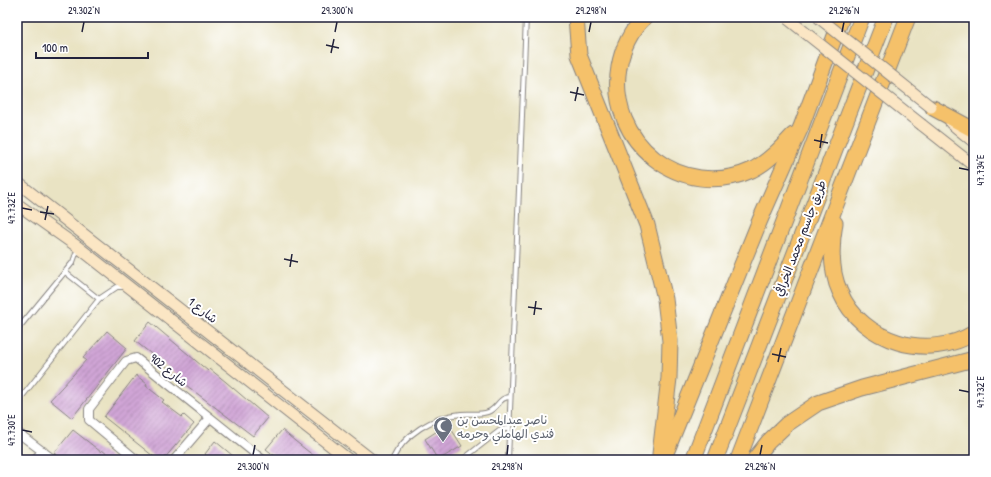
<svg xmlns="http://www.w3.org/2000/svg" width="991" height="477" viewBox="0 0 991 477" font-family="'Patrick Hand','Playpen Sans Arabic',sans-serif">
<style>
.building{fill:url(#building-hatch)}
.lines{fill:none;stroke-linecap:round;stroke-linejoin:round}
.lane-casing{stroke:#86827f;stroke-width:6}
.street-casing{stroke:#86827f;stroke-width:10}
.secondary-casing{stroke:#86827f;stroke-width:13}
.highway-casing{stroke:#86827f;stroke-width:17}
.lane{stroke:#fff;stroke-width:4}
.street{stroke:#fff;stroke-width:8}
.secondary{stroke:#fbe6c4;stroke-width:11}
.highway{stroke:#f5c16b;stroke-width:15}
.secondary-bridge-casing{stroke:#86827f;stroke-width:13;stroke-linecap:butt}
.secondary-bridge{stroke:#fbe6c4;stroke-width:11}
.ticks{fill:none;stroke:#22223b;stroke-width:1.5}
.labels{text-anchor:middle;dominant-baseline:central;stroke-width:4;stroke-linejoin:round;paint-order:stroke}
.street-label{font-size:12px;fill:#22223b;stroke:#fff}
.worship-label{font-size:12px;fill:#5b616d;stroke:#fff;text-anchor:start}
.neatline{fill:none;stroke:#22223b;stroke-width:1.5}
.ticks-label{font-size:10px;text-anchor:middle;fill:#22223b}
</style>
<defs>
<pattern id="building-hatch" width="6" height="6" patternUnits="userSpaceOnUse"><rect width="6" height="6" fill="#d0a5d6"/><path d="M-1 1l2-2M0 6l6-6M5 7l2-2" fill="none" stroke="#a886af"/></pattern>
</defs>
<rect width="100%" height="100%" fill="#fff"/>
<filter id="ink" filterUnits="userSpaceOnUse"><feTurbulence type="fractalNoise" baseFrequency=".025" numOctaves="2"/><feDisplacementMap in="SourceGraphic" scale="8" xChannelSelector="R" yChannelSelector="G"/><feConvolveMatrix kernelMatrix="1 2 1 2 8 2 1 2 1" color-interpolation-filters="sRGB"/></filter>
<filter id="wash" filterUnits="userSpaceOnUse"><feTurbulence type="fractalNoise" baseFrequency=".012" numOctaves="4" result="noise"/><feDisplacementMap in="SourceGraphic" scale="16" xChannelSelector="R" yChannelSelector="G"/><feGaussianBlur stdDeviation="0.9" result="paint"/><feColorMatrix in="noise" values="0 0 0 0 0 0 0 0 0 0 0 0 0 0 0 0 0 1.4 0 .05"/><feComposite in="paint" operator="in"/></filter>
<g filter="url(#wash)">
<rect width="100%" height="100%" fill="#e9e3c3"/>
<g id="blocks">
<g class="building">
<path d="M150,322l58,49 2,-2 16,13 42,36 -15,18 -75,-57 2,-2 -45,-36z"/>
<path d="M107,331l20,17 -55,70 -22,-18 23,-25 13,-15 -3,-2z"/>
<path d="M136,375l11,9 -1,2 18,14 -2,2 20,15 2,-2 10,9 -31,36h-5l-54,-43z"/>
<path d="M448,424l14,22 -24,14 -13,-21z"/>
<path d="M73,430l28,22 1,-2 12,10h-51l-9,-7z"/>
<path d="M282,430l13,11 24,19h-39l-14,-11z"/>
<path d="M215,441l23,19h-35l4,-4 -2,-2z"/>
</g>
</g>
</g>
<g filter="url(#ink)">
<use href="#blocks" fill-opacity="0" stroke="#86827f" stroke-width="1"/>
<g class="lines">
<g class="lane-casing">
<g id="lane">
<path d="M65,272l34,27"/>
<path d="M17,330l56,-68 5,-14"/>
<path d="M17,403l82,-104 18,-12h7"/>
<path d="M392,460c12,-26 40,-43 69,-46 8,-1 19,1 27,-2 10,-4 11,-15 22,-15"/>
<path d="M462,460l37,-29 10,-3"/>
<path d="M508,460l18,-443"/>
</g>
</g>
<g class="street-casing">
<g id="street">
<path d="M17,432l37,28"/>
<path d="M34,460l9,-9"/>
<path d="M137,460l-48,-40v-11l37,-48 10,-3 127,102"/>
<path d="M174,460l36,-42"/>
</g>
</g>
<g class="secondary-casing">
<g id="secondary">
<path d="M951,123l23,19"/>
<path d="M922,125l52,41"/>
<path d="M17,182l355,278"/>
<path d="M17,204l61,43 271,213"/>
</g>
</g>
<g class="highway-casing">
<g id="highway">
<path d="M576,17l3,38 68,170 18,74 5,42 -1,37 -9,76"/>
<path d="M645,17c-14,13 -23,32 -26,50 -13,75 63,135 133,103 16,-8 29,-22 41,-35"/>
<path d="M933,108l41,22"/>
<path d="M835,223c-4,22 -5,47 5,69 22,51 88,69 134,41"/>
<path d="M663,460l97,-240 41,-93 41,-110"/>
<path d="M693,460l169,-443"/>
<path d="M715,460l171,-443"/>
<path d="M738,460l170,-443"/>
<path d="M754,460l14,-18 19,-18 31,-21 44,-15 112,-29"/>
</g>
</g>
<use href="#lane" class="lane"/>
<use href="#street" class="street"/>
<use href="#secondary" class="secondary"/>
<use href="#highway" class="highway"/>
<g class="secondary-bridge-casing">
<g id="secondary-bridge">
<path d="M818,17l113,90"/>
<path d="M788,19l134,106"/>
</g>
</g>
<use href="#secondary-bridge" class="secondary-bridge"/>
</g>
</g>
<path class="ticks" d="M82,32l2,-10M335,32l2,-10M589,32l2,-10M842,32l2,-10M326,45l13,3M331,53l3,-14M570,92l14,3M575,101l3,-14M814,140l14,3M820,148l2,-14M959,168l10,2M22,208l10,2M40,212l14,2M45,220l3,-14M284,259l14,3M290,267l2,-13M528,307l14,2M534,315l2,-14M772,354l14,3M778,362l3,-14M959,390l10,2M22,430l10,2M253,455l2,-10M507,455l1,-10M760,455l2,-10"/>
<defs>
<g id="mosque-pin" transform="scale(1)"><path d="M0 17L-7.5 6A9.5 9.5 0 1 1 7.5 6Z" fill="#6b7280" stroke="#fff"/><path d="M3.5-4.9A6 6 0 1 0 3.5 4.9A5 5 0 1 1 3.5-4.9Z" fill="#fff"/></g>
</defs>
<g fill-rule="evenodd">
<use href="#mosque-pin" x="443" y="426"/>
</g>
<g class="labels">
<g class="street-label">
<text transform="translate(800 238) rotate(-69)">طريق جاسم محمد الخرافي</text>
<text transform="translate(203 310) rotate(38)">شارع 1</text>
<text transform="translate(169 370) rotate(39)">شارع 902</text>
</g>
<g class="worship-label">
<text x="457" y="419">ناصر عبدالمحسن بن<tspan x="457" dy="14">فندي الهاملي وحرمه</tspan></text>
</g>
</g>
<rect width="991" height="477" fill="none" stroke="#fff" stroke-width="44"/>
<path d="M36 52v6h112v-6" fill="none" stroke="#22223b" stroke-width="2"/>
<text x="42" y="52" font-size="12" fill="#22223b" stroke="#ffffff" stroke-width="3" paint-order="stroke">100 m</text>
<rect x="22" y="22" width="947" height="433" class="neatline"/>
<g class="ticks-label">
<text x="84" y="14">29.302°N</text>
<text x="337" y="14">29.300°N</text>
<text x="591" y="14">29.298°N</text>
<text x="844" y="14">29.296°N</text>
<text transform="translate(980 170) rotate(-90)" y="4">47.734°E</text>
<text transform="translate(11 208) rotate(-90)" y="4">47.732°E</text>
<text transform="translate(980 392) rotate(-90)" y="4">47.732°E</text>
<text transform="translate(11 430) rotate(-90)" y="4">47.730°E</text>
<text x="253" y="470">29.300°N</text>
<text x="507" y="470">29.298°N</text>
<text x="760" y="470">29.296°N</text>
</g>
</svg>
